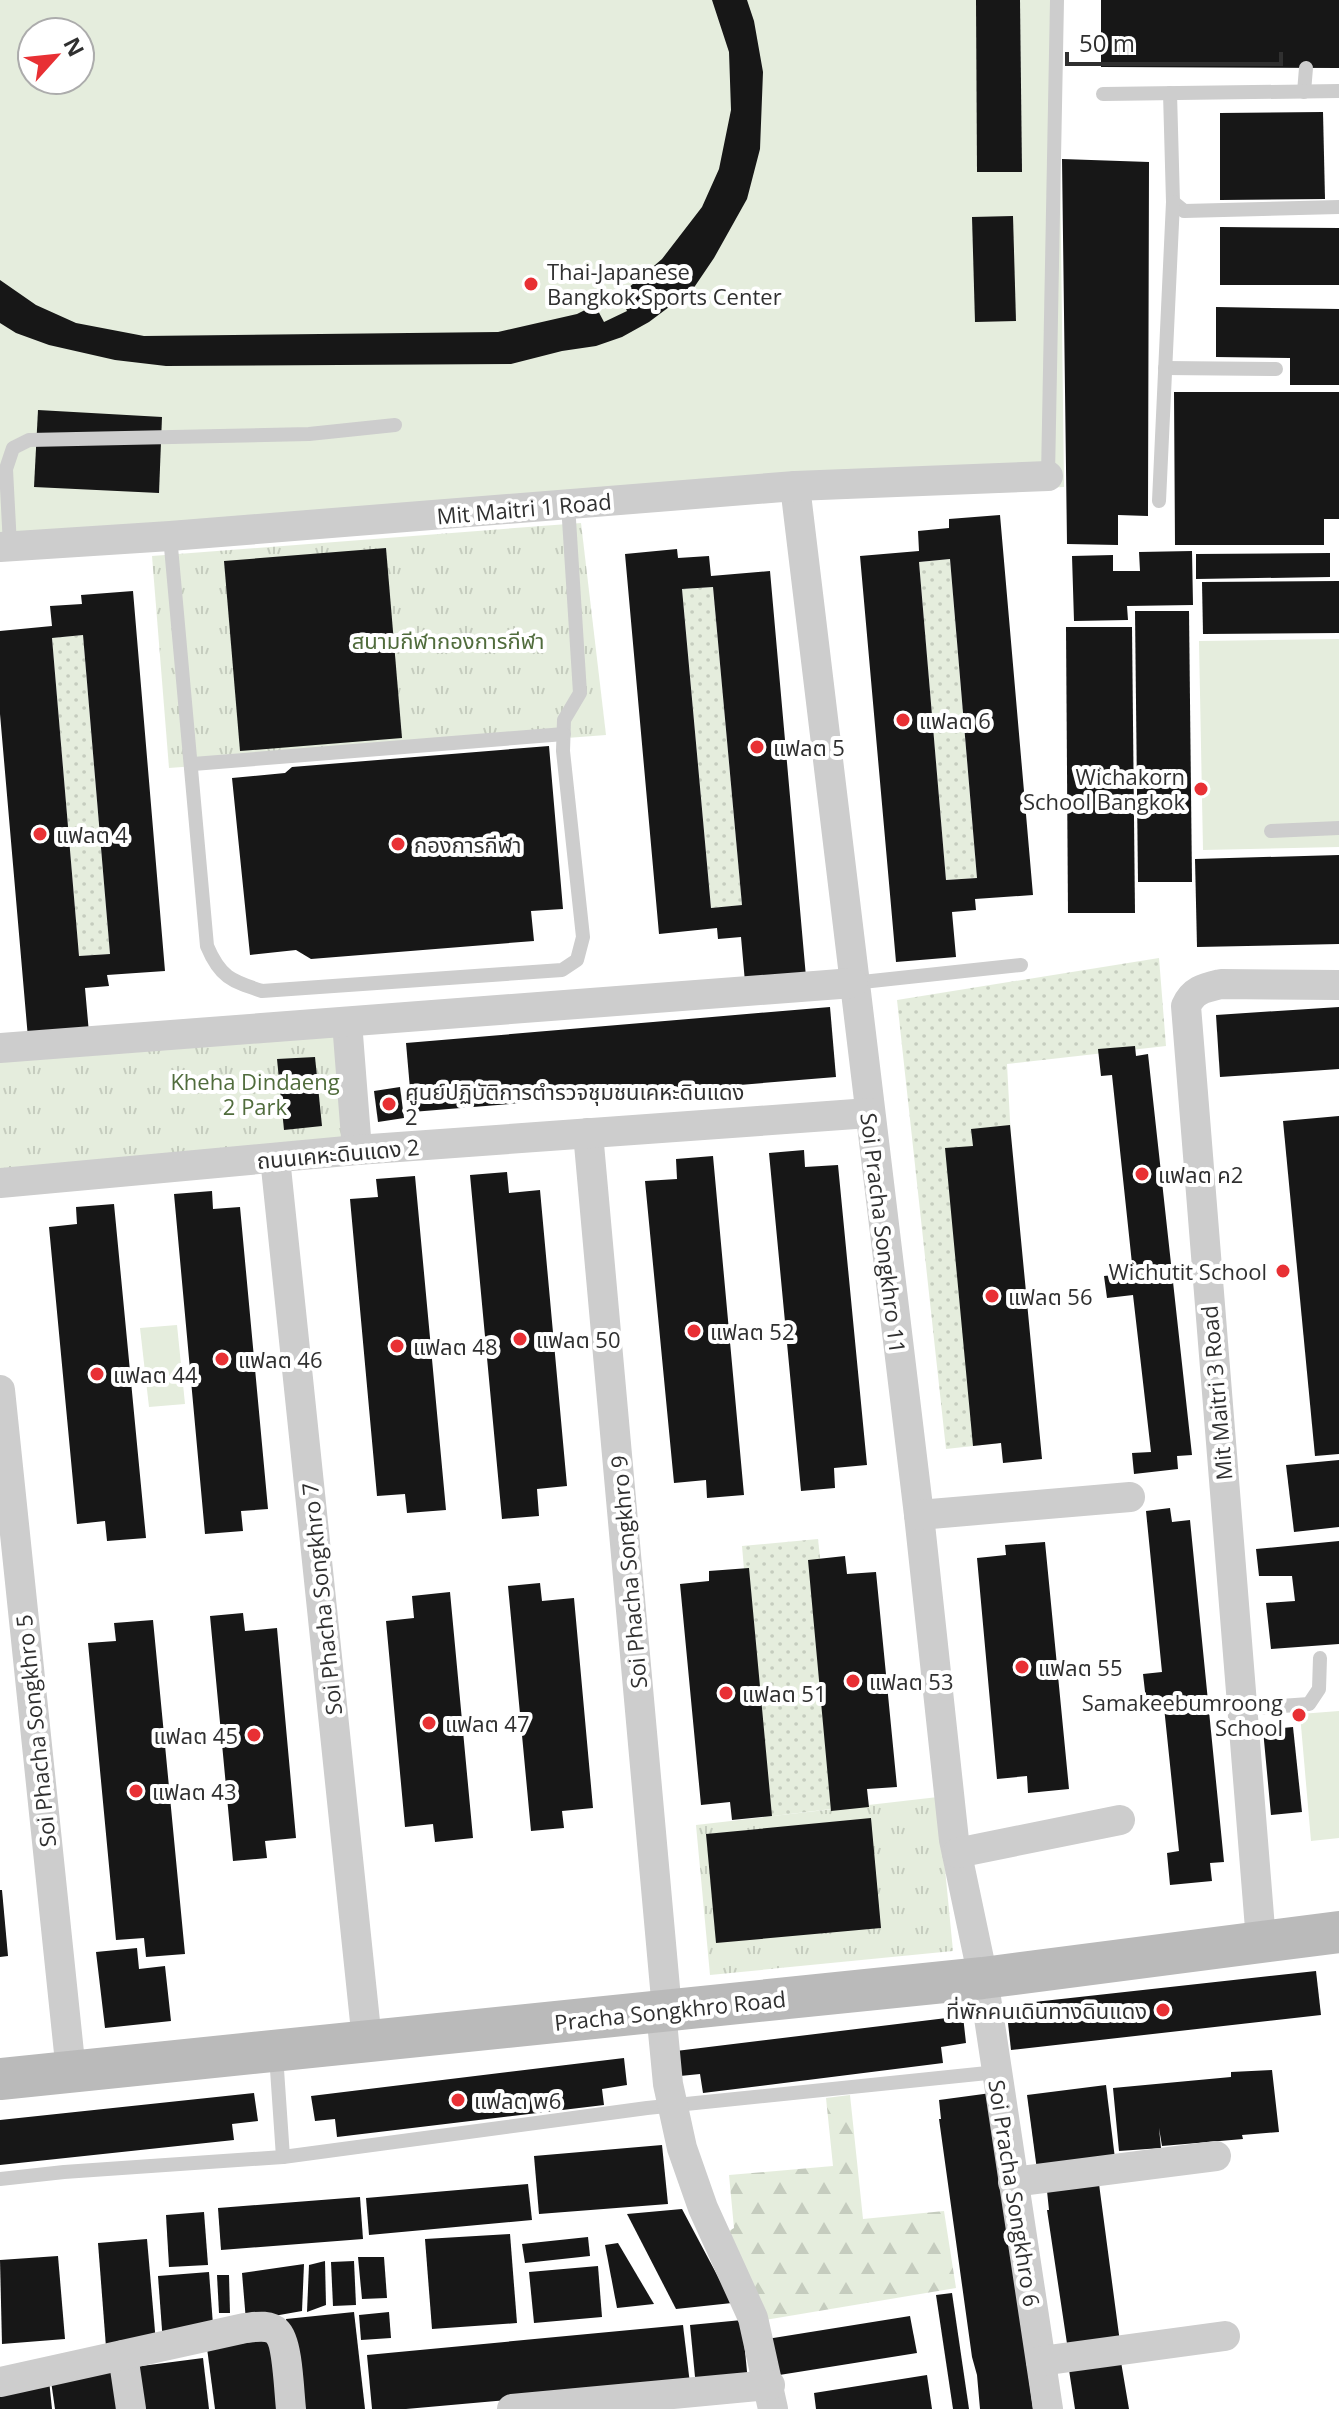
<svg xmlns="http://www.w3.org/2000/svg" width="1339" height="2409" viewBox="0 0 1339 2409" font-family="'Open Sans','Noto Sans Thai',sans-serif">
<style>
.grass{fill:#e5eddd;fill-rule:evenodd}
.forest{fill:url(#forest-firs)}
.park{fill:url(#park-tufts)}
.garden{fill:url(#garden-dots)}
.building{fill:#171717;fill-rule:evenodd}
.lines{fill:none;stroke-linecap:round;stroke-linejoin:round}
.lane{stroke:#cdcdcd;stroke-width:14}
.street{stroke:#cdcdcd;stroke-width:30}
.secondary{stroke:#bababa;stroke-width:42}
.poi-dot{fill:#e83034;stroke:#fff;stroke-width:3}
.labels{text-anchor:middle;dominant-baseline:central;stroke-width:8;stroke-linejoin:round;paint-order:stroke}
.poi-label{font-size:22px;fill:#303030;stroke:#fff;text-anchor:start}
.street-label{font-size:22px;fill:#303030;stroke:#fff}
.park-label{font-size:22px;fill:#506c3c;stroke:#fff}
</style>
<defs>
<pattern id="forest-firs" width="22" height="20" patternUnits="userSpaceOnUse" patternTransform="scale(2)"><rect width="22" height="20" fill="#e5eddd"/><path d="M5 1l3.5 6h-7zM16 11l3.5 6h-7z" fill="#c5ccbe"/></pattern>
<pattern id="park-tufts" width="24" height="20" patternUnits="userSpaceOnUse" patternTransform="scale(2)"><rect width="24" height="20" fill="#e5eddd"/><path d="M3 7l-1-3M5 7V3M7 7l1-3M15 17l-1-3M17 17v-4M19 17l1-3" fill="none" stroke="#c5ccbe"/></pattern>
<pattern id="garden-dots" width="8" height="8" patternUnits="userSpaceOnUse" patternTransform="scale(2)"><rect width="8" height="8" fill="#e5eddd"/><path d="M2 2h.1M6 6h.1" fill="none" stroke="#c5ccbe" stroke-width="1.8" stroke-linecap="round"/></pattern>
</defs>
<rect width="100%" height="100%" fill="#fff"/>
<g class="grass">
<path d="M0,0h1058l6,487 -1064,53zM32,32h48v48h-48z"/>
<path d="M1339,639v208l-136,3 -4,-209z"/>
<path d="M177,1325l8,79 -36,3 -9,-79z"/>
<path d="M1339,1711v127l-28,3 -11,-127z"/>
</g>
<path class="forest" d="M850,2095l13,124 81,-8 12,77 -197,33 -37,-86 12,-7 -5,-53 104,-9 -7,-68z"/>
<g class="park">
<path d="M581,523l25,212 -437,33 -17,-212z"/>
<path d="M337,1031l8,111 -345,28v-110z"/>
<path d="M938,1797l15,154 -243,24 -14,-150z"/>
</g>
<g class="garden">
<path d="M950,559l27,319 -31,2 -27,-318z"/>
<path d="M713,587l29,318 -31,3 -29,-319z"/>
<path d="M83,635l27,319 -31,2 -27,-318z"/>
<path d="M1159,958l7,88 -159,18 20,376 -81,9 -49,-449z"/>
<path d="M818,1539l30,268 -83,10 -23,-271z"/>
</g>
<g class="building">
<path d="M712,0h35l7,21 9,51 -3,77 -13,50 -33,59 -21,31 -44,33 -27,15 -26,9 -34,5 -51,13 -345,2 -51,-6 -66,-15 -33,-12 -16,-10v-43l36,25 40,18 68,13 354,-4 79,-18 18,-9 9,17 23,-11 -7,-16 42,-36 40,-52 17,-38 12,-59 -2,-58z"/>
<path d="M976,0h44l2,172h-45z"/>
<path d="M1101,0h238v68l-238,-1z"/>
<path d="M1323,112l2,87 -105,1v-87z"/>
<path d="M1062,159l87,3 -1,354 -30,-1v30l-51,-1z"/>
<path d="M1013,216l3,105 -41,1 -3,-105z"/>
<path d="M1220,227l119,1v57h-119z"/>
<path d="M1216,307l123,2v76h-49v-27l-74,-1z"/>
<path d="M1174,392h165v127h-15v26h-149z"/>
<path d="M38,410l124,7 -3,76 -125,-6z"/>
<path d="M1000,515l33,380 -58,4 1,11 -24,2 4,45 -60,5 -36,-406 59,-5 -1,-20 31,-3v-9zM950,559l27,319 -31,2 -27,-318z"/>
<path d="M386,548l16,190 -162,13 -16,-190z"/>
<path d="M677,549l1,9 31,-2 2,20 59,-5 36,406 -61,5 -4,-45 -23,2 -1,-11 -58,6 -34,-380zM713,587l29,318 -31,3 -29,-319z"/>
<path d="M1192,551l1,54 -66,1 1,14 -54,1 -2,-65 41,-1v16h27l-1,-19z"/>
<path d="M1330,553v24l-134,2v-25z"/>
<path d="M1339,581v52l-136,1 -1,-52z"/>
<path d="M133,591l32,380 -58,4 2,11 -24,2 4,45 -61,5 -28,-324v-83l52,-5 -2,-20 32,-2 -1,-9zM83,635l27,319 -31,2 -27,-318z"/>
<path d="M1135,611h54l3,271h-54z"/>
<path d="M1066,627h66l3,286h-67z"/>
<path d="M549,746l14,163 -32,2 3,30 -223,18 -15,-9 -46,5 -18,-177 53,-5 7,-6z"/>
<path d="M1339,855v89l-142,3 -2,-88z"/>
<path d="M830,1007l6,70 -424,35 -6,-69z"/>
<path d="M1339,1007v62l-119,8 -4,-62z"/>
<path d="M1135,1046l1,10 12,-2 44,401 -15,1 1,13 -44,5 -2,-21 19,-1 -18,-157 -26,3 -3,-22 29,-3 -21,-198 -11,1 -3,-27z"/>
<path d="M315,1057l7,69 -38,4 -7,-71z"/>
<path d="M400,1087l4,31 -26,4 -4,-31z"/>
<path d="M1339,1116v338l-24,2 -32,-335z"/>
<path d="M1010,1125l32,334 -39,4 -2,-20 -28,3 -28,-298 28,-2 -2,-17z"/>
<path d="M804,1150l1,17 33,-2 29,300 -33,3 1,20 -34,3 -32,-338z"/>
<path d="M713,1156l31,339 -37,3 -1,-18 -32,3 -29,-302 32,-2 -1,-20z"/>
<path d="M507,1172l2,21 31,-3 27,296 -30,3 2,27 -37,3 -32,-344z"/>
<path d="M415,1176l31,334 -39,3 -2,-19 -28,2 -27,-297 28,-2 -2,-18z"/>
<path d="M212,1191l1,18 27,-2 28,302 -27,2 2,20 -38,3 -31,-340z"/>
<path d="M114,1204l32,334 -39,3 -2,-20 -28,3 -28,-297 28,-3 -1,-17z"/>
<path d="M1339,1460v67l-45,5 -8,-67z"/>
<path d="M1170,1508l2,14 18,-2 34,342 -14,1 2,18 -42,4 -3,-32 12,-2 -15,-144 -17,2 -4,-35 19,-2 -16,-161z"/>
<path d="M1339,1541v103l-68,5 -5,-46 29,-2 -3,-25h-33l-3,-27z"/>
<path d="M1045,1542l24,247 -41,4 -1,-17 -30,3 -20,-221 29,-3 -1,-10z"/>
<path d="M845,1556l2,18 29,-2 21,215 -30,2 2,18 -38,4 -23,-251z"/>
<path d="M749,1568l23,248 -40,4 -2,-18 -29,3 -21,-221 29,-3v-10z"/>
<path d="M540,1583l2,18 32,-3 19,210 -31,3 2,17 -33,3 -23,-245z"/>
<path d="M450,1592l23,246 -38,4 -2,-18 -28,3 -19,-206 28,-3 -2,-22z"/>
<path d="M243,1613l2,18 32,-3 19,210 -31,3 2,17 -34,3 -23,-245z"/>
<path d="M153,1620l32,334 -39,3 -2,-19 -28,2 -28,-297 28,-2 -2,-18z"/>
<path d="M1293,1727l9,85 -31,3 -8,-85z"/>
<path d="M871,1818l10,110 -165,15 -10,-109z"/>
<path d="M0,1890h2l6,66 -8,1z"/>
<path d="M137,1948l2,21 26,-3 6,55 -66,7 -9,-76z"/>
<path d="M1316,1971l5,44 -310,35 -5,-45z"/>
<path d="M963,2016l3,27 -25,4 2,16 -240,30 -3,-19 -20,2 -4,-25z"/>
<path d="M624,2058l3,27 -25,4 2,16 -267,32 -2,-18 -20,2 -4,-25z"/>
<path d="M1272,2070l7,62 -37,3 1,4 -81,7 -3,-18 2,20 -42,3 -6,-63 118,-11v-5z"/>
<path d="M1106,2085l11,90 -78,10 -12,-90z"/>
<path d="M254,2093l4,28 -26,3 2,16 -234,25v-45z"/>
<path d="M991,2093l42,316h-53l-3,-34 -5,-18 -33,-238h2l-2,-19z"/>
<path d="M662,2145l6,59 -129,10 -5,-58z"/>
<path d="M528,2184l4,36 -163,15 -3,-37z"/>
<path d="M1099,2184l22,166h-2l10,59h-54l-8,-52h2l-22,-147h2l-2,-19z"/>
<path d="M360,2197l3,42 -142,11 -3,-42z"/>
<path d="M682,2209l50,94 -56,6 -49,-95z"/>
<path d="M204,2212l4,53 -39,2 -3,-52z"/>
<path d="M510,2234l7,89 -85,6 -7,-90z"/>
<path d="M588,2237l2,19 -65,7 -3,-19z"/>
<path d="M147,2239l9,104 -50,4 -8,-104z"/>
<path d="M618,2243l36,61 -37,4 -12,-63z"/>
<path d="M58,2256l7,83 -63,5 -2,-84z"/>
<path d="M358,2257h26l3,41 -25,1z"/>
<path d="M325,2261l1,44 -19,7 2,-47z"/>
<path d="M354,2261l2,44 -23,1 -2,-44z"/>
<path d="M304,2264l-2,47 -56,10 -4,-48z"/>
<path d="M598,2266l4,51 -68,6 -5,-51z"/>
<path d="M209,2272l5,66 -51,5 -5,-67z"/>
<path d="M217,2275h12l1,38h-11z"/>
<path d="M952,2293l17,116h-16l-17,-114z"/>
<path d="M354,2312l11,97h-69l-10,-90z"/>
<path d="M389,2312l2,26 -30,2 -2,-25z"/>
<path d="M910,2316l7,37 -144,23 -6,-37z"/>
<path d="M742,2320l6,62 -52,5 -6,-62z"/>
<path d="M683,2325l7,59 -284,25h-34l-5,-54z"/>
<path d="M275,2339l9,70h-69l-8,-61z"/>
<path d="M203,2358l6,51h-69l-6,-42z"/>
<path d="M118,2369l6,40h-69l-4,-28z"/>
<path d="M927,2375l5,34h-116l-2,-16z"/>
<path d="M49,2380l3,29h-52v-20z"/>
</g>
<g class="lines">
<g class="lane">
<path d="M1304,92l2,-24"/>
<path d="M1170,93l3,109 11,9 155,-4"/>
<path d="M1103,94l236,-3"/>
<path d="M1165,368l111,1"/>
<path d="M1048,476l9,-476"/>
<path d="M1159,501l14,-299"/>
<path d="M170,536l37,410c13,31 24,35 55,45l300,-21 15,-10 6,-23 -20,-186 1,-31 16,-27 -12,-189"/>
<path d="M10,546l-4,-77 7,-21 16,-8 280,-6 86,-9"/>
<path d="M193,764l371,-30"/>
<path d="M1271,831l68,-3"/>
<path d="M853,983l168,-18"/>
<path d="M1241,1709l68,-5 10,-15 1,-31"/>
<path d="M276,2055l7,102"/>
<path d="M0,2179l64,-7 219,-15 364,-49 350,-36"/>
</g>
<g class="street">
<path d="M795,486l124,1029 35,325 29,138 65,431"/>
<path d="M0,547l170,-11 625,-50 253,-10"/>
<path d="M347,1022l10,128"/>
<path d="M0,1048l853,-65"/>
<path d="M588,1133l79,877"/>
<path d="M275,1158l92,883"/>
<path d="M0,1183l357,-33 512,-37"/>
<path d="M0,1390l71,682"/>
<path d="M919,1515l211,-18"/>
<path d="M957,1853l163,-33"/>
<path d="M1261,1941l-75,-935c7,-16 18,-18 35,-22l118,1"/>
<path d="M661,2011l7,73 14,64 21,60 50,110 20,91"/>
<path d="M1013,2182l203,-26"/>
<path d="M123,2355l8,54"/>
<path d="M1041,2361l184,-25"/>
<path d="M0,2382l245,-54c10,-1 24,-4 32,4 11,10 12,61 14,77"/>
<path d="M512,2409l258,-24"/>
</g>
<path class="secondary" d="M0,2079l983,-101 356,-46"/>
</g>
<g class="poi-dot">
<circle cx="531" cy="284" r="8"/>
<circle cx="903" cy="720" r="8"/>
<circle cx="757" cy="747" r="8"/>
<circle cx="1201" cy="789" r="8"/>
<circle cx="40" cy="834" r="8"/>
<circle cx="398" cy="844" r="8"/>
<circle cx="389" cy="1104" r="8"/>
<circle cx="1142" cy="1174" r="8"/>
<circle cx="1283" cy="1271" r="8"/>
<circle cx="992" cy="1296" r="8"/>
<circle cx="694" cy="1331" r="8"/>
<circle cx="520" cy="1339" r="8"/>
<circle cx="397" cy="1346" r="8"/>
<circle cx="222" cy="1359" r="8"/>
<circle cx="97" cy="1374" r="8"/>
<circle cx="1022" cy="1667" r="8"/>
<circle cx="853" cy="1681" r="8"/>
<circle cx="726" cy="1693" r="8"/>
<circle cx="1299" cy="1715" r="8"/>
<circle cx="429" cy="1723" r="8"/>
<circle cx="254" cy="1735" r="8"/>
<circle cx="136" cy="1791" r="8"/>
<circle cx="1163" cy="2010" r="8"/>
<circle cx="458" cy="2100" r="8"/>
</g>
<g class="labels">
<g class="poi-label">
<text x="547" y="271">Thai-Japanese<tspan x="547" dy="25">Bangkok Sports Center</tspan></text>
<text x="919" y="720">แฟลต 6</text>
<text x="773" y="747">แฟลต 5</text>
<text x="1185" y="776" text-anchor="end">Wichakorn<tspan x="1185" dy="25">School Bangkok</tspan></text>
<text x="56" y="834">แฟลต 4</text>
<text x="414" y="844">กองการกีฬา</text>
<text x="405" y="1091">ศูนย์ปฏิบัติการตำรวจชุมชนเคหะดินแดง<tspan x="405" dy="25">2</tspan></text>
<text x="1158" y="1174">แฟลต ค2</text>
<text x="1267" y="1271" text-anchor="end">Wichutit School</text>
<text x="1008" y="1296">แฟลต 56</text>
<text x="710" y="1331">แฟลต 52</text>
<text x="536" y="1339">แฟลต 50</text>
<text x="413" y="1346">แฟลต 48</text>
<text x="238" y="1359">แฟลต 46</text>
<text x="113" y="1374">แฟลต 44</text>
<text x="1038" y="1667">แฟลต 55</text>
<text x="869" y="1681">แฟลต 53</text>
<text x="742" y="1693">แฟลต 51</text>
<text x="1283" y="1702" text-anchor="end">Samakeebumroong<tspan x="1283" dy="25">School</tspan></text>
<text x="445" y="1723">แฟลต 47</text>
<text x="238" y="1735" text-anchor="end">แฟลต 45</text>
<text x="152" y="1791">แฟลต 43</text>
<text x="1147" y="2010" text-anchor="end">ที่พักคนเดินทางดินแดง</text>
<text x="474" y="2100">แฟลต พ6</text>
</g>
<g class="street-label">
<text transform="translate(524 508) rotate(-5)">Mit Maitri 1 Road</text>
<text transform="translate(338 1153) rotate(-5)">ถนนเคหะดินแดง 2</text>
<text transform="translate(884 1233) rotate(83)">Soi Pracha Songkhro 11</text>
<text transform="translate(1216 1393) rotate(-95)">Mit Maitri 3 Road</text>
<text transform="translate(628 1572) rotate(-95)">Soi Phacha Songkhro 9</text>
<text transform="translate(321 1599) rotate(-96)">Soi Phacha Songkhro 7</text>
<text transform="translate(35 1731) rotate(-96)">Soi Phacha Songkhro 5</text>
<text transform="translate(670 2010) rotate(-6)">Pracha Songkhro Road</text>
<text transform="translate(1015 2193) rotate(81)">Soi Pracha Songkhro 6</text>
</g>
<g class="park-label">
<text x="448" y="640">สนามกีฬากองการกีฬา</text>
<text x="255" y="1081">Kheha Dindaeng<tspan x="255" dy="25">2 Park</tspan></text>
</g>
</g>
<g transform="translate(56 56) rotate(63)"><circle r="38" fill="#ffffff" stroke="#acacac" stroke-width="2"/>
<path d="M0-6L14 30L0 20L-14 30Z" fill="#e83034"/>
<text y="-12" font-size="22" font-weight="bold" text-anchor="middle" fill="#303030">N</text>
</g>
<path d="M1067 52v12h214v-12" fill="none" stroke="#303030" stroke-width="4"/>
<text x="1079" y="52" font-size="24" fill="#303030" stroke="#ffffff" stroke-width="6" paint-order="stroke">50 m</text>
</svg>
